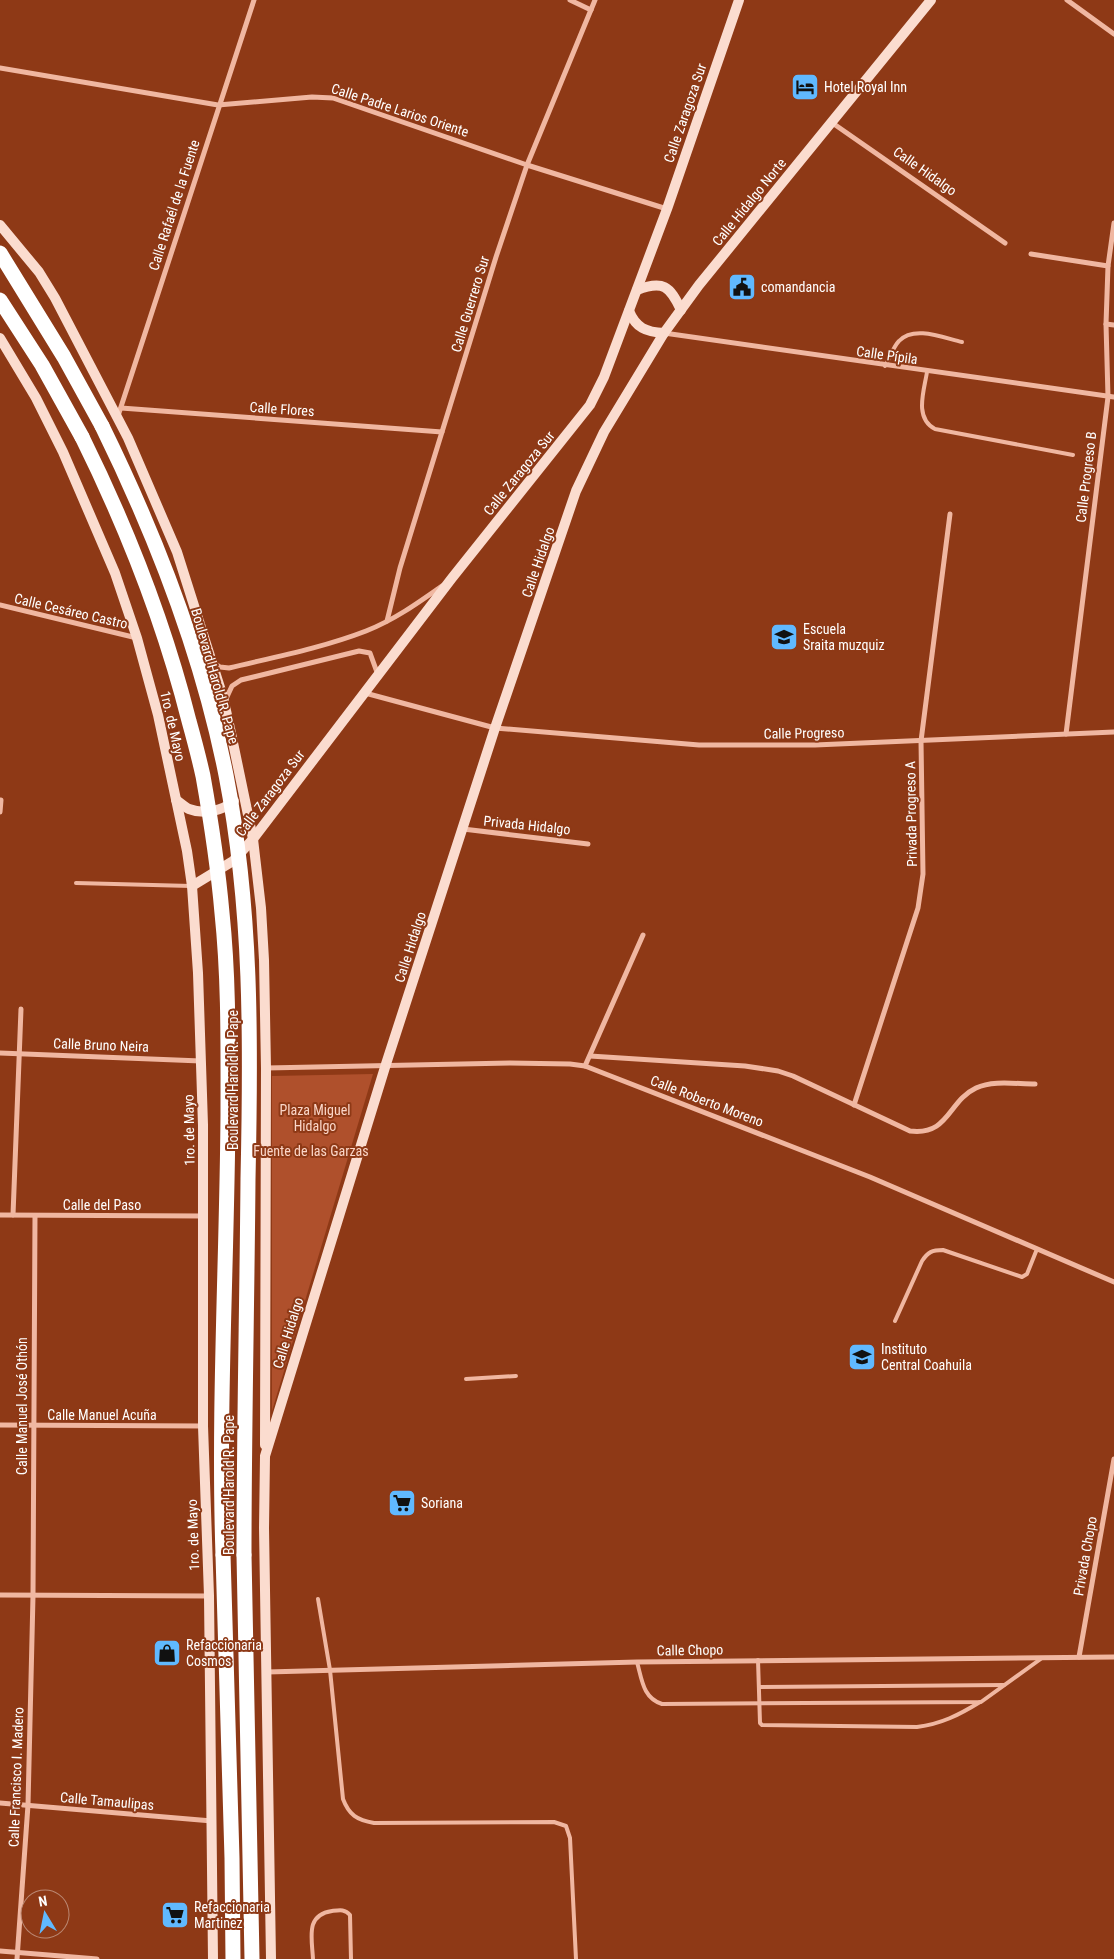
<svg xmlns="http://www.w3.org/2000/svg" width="1114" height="1959" viewBox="0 0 1114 1959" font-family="'Roboto Condensed',sans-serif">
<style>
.green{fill:#af502c}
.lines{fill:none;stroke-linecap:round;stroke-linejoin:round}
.lane{stroke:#f0b7a1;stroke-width:4}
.street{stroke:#f0b7a1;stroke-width:5}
.secondary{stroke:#fbdccf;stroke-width:10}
.highway{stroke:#fff;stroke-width:15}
.highway-bridge{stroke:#fff;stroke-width:15}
.labels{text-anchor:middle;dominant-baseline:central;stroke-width:4;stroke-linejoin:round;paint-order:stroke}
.poi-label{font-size:14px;fill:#fff;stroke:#8e3916;text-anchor:start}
.street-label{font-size:14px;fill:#fff;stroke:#8e3916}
.park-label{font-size:14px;fill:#fbd6c8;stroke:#8e3916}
</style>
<rect width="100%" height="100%" fill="#8e3916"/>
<path class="green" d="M373,1074l-101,337v-335z"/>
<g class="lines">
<g class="lane">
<path d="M885,366c5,-8 8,-19 14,-25 15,-16 45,-3 63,1"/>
<path d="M927,372c-3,19 -13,46 8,57l138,26"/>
<path d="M76,883l115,3"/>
<path d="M895,1321l27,-60c6,-9 10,-11 21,-11l79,27 5,-3 10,-25"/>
<path d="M466,1379l50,-3"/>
<path d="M318,1599l12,71 13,129c6,16 14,21 31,24l180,-1 12,4 4,12 6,121"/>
<path d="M758,1660l2,63 2,2 155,2c24,-3 42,-12 63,-25"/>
<path d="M637,1662c5,18 6,36 25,42l319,-2 61,-44"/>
<path d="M759,1687l245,-2"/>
<path d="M313,1959c-1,-21 -8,-44 19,-48 8,-1 13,-2 18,4l1,44"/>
</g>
<g class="street">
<path d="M570,0l21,10"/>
<path d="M1067,0l47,34"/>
<path d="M0,68l218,37 94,-8 21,1 194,67 140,44"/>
<path d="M831,122l174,121"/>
<path d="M1031,254l77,12"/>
<path d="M1106,324l8,1"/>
<path d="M664,333l450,64"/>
<path d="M121,408l321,24"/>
<path d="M118,416l136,-416"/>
<path d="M0,605l137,33"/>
<path d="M387,621l13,-53 96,-311 31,-92 68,-165"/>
<path d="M214,663l6,4 9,1c46,-11 93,-20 137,-37 28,-11 52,-28 76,-45"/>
<path d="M365,693l130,35 204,17h116l299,-13"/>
<path d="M225,701l7,-15 9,-6 118,-29 11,2 8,22"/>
<path d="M1066,734l42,-337 -2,-73 2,-58 6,-43"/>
<path d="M0,812l1,-12"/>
<path d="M463,829l125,15"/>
<path d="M0,1053l201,8"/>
<path d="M590,1056l155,10 33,5 15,5 117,55c39,5 38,-30 66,-43 17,-8 40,-4 59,-4"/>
<path d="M585,1066l58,-131"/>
<path d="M266,1068l244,-5 60,1 15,2 285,111 244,105"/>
<path d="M854,1105l64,-197 5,-34 -2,-133 29,-227"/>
<path d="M0,1215l203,1"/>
<path d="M13,1215l8,-206"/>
<path d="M0,1425l203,1"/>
<path d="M0,1595l209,1"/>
<path d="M1079,1657l35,-198"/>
<path d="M267,1672l370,-10 477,-5"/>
<path d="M0,1803l212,18"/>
<path d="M0,1951l97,8"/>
<path d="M17,1959l11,-154 5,-209 2,-380"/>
</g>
<g class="secondary">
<path d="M0,225l39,47 16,26 73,140 49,114 46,145 8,36 22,106 8,69 3,52 2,108 -1,377"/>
<path d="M637,290c26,-10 33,-4 44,20"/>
<path d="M629,311c7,17 17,21 35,22"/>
<path d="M0,338l36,60 27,54 52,121 22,65 21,77 29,136 5,35 6,87 5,152v301l6,170 4,363"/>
<path d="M176,800c4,2 8,7 13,9 15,6 33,2 45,-8"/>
<path d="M192,886l41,-25 20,-22 199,-261 138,-173 14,-28 63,-168 72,-209"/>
<path d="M271,1959l-7,-431 1,-72 121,-392 109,-336 81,-237 28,-59 60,-99 35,-48 232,-285"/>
</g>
<g class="highway">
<path d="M0,253l64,104 38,69"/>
<path d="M0,300l42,65 40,72"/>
<path d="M223,1555l9,303 1,101"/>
<path d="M244,1555l8,404"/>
</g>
<g class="highway-bridge">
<path d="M102,426c54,110 100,228 124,349 26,134 25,267 22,404 -1,125 -4,251 -4,376"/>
<path d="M82,437c45,91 82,185 107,284 5,18 10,37 14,55 8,45 15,91 19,137 7,67 6,134 6,201 -1,147 -10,294 -5,441"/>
</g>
</g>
<defs>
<g id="hotel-square" transform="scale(1.4375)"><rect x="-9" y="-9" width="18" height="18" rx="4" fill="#60b9ff" stroke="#8e3916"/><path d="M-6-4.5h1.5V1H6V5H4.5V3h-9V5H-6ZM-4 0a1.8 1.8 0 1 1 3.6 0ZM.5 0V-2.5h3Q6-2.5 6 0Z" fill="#111"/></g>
<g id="civic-square" transform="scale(1.4375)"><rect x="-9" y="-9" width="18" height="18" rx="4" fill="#60b9ff" stroke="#8e3916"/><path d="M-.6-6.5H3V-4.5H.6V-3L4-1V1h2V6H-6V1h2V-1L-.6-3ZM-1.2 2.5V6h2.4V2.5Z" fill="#111"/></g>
<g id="school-square" transform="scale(1.4375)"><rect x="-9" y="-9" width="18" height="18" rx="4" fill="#60b9ff" stroke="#8e3916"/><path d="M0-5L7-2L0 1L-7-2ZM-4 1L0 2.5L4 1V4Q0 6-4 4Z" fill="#111"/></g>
<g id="university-square" transform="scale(1.4375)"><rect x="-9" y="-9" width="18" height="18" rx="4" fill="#60b9ff" stroke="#8e3916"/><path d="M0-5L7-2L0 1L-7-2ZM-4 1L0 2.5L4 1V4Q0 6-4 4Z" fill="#111"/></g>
<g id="supermarket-square" transform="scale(1.4375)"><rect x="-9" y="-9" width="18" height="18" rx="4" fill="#60b9ff" stroke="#8e3916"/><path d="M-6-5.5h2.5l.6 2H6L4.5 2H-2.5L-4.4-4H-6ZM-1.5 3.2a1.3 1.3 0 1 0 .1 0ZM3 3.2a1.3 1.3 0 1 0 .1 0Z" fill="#111"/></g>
<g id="shop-square" transform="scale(1.4375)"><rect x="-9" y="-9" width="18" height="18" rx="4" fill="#60b9ff" stroke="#8e3916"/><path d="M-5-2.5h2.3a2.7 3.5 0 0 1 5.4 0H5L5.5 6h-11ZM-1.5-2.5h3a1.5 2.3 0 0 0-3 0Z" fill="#111"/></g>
</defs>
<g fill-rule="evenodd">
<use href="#hotel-square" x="805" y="87"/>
<use href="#civic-square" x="742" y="287"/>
<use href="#school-square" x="784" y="637"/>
<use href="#university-square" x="862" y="1357"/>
<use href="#supermarket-square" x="402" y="1503"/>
<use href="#shop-square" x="167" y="1653"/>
<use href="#supermarket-square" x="175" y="1915"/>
</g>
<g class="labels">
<g class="poi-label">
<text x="824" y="87">Hotel Royal Inn</text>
<text x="761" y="287">comandancia</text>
<text x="803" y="629">Escuela<tspan x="803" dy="16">Sraita muzquiz</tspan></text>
<text x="881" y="1349">Instituto<tspan x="881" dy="16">Central Coahuila</tspan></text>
<text x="421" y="1503">Soriana</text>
<text x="186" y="1645">Refaccionaria<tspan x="186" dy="16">Cosmos</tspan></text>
<text x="194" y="1907">Refaccionaria<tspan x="194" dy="16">Martinez</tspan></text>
</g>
<g class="street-label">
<text transform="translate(400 110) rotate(18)">Calle Padre Larios Oriente</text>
<text transform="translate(685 113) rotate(-71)">Calle Zaragoza Sur</text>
<text transform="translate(925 171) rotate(35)">Calle Hidalgo</text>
<text transform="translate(749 202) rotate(-51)">Calle Hidalgo Norte</text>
<text transform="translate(174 205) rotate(-72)">Calle Rafaél de la Fuente</text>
<text transform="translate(470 304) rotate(-73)">Calle Guerrero Sur</text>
<text transform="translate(887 355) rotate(8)">Calle Pípila</text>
<text transform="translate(282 409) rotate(4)">Calle Flores</text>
<text transform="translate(519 473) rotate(-51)">Calle Zaragoza Sur</text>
<text transform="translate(1086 477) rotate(-83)">Calle Progreso B</text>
<text transform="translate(538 562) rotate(-71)">Calle Hidalgo</text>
<text transform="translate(71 611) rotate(13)">Calle Cesáreo Castro</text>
<text transform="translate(215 676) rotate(74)">Boulevard Harold R. Pape</text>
<text transform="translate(173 726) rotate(77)">1ro. de Mayo</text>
<text transform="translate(804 733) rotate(-1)">Calle Progreso</text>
<text transform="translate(270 793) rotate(-53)">Calle Zaragoza Sur</text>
<text transform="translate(911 814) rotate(-91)">Privada Progreso A</text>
<text transform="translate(527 825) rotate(6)">Privada Hidalgo</text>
<text transform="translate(410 947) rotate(-72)">Calle Hidalgo</text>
<text transform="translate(101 1045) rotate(2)">Calle Bruno Neira</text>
<text transform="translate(233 1080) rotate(-90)">Boulevard Harold R. Pape</text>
<text transform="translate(707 1101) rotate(21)">Calle Roberto Moreno</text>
<text transform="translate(189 1130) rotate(-91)">1ro. de Mayo</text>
<text x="102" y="1205">Calle del Paso</text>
<text transform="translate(288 1333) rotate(-73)">Calle Hidalgo</text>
<text transform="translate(22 1406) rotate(-90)">Calle Manuel José Othón</text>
<text x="102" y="1415">Calle Manuel Acuña</text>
<text transform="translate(229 1485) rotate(-90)">Boulevard Harold R. Pape</text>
<text transform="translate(193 1535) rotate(-92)">1ro. de Mayo</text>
<text transform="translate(1085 1556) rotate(-80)">Privada Chopo</text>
<text transform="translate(690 1650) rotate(-1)">Calle Chopo</text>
<text transform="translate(16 1777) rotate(-88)">Calle Francisco I. Madero</text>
<text transform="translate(107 1801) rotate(5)">Calle Tamaulipas</text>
</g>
<g class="park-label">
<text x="315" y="1110">Plaza Miguel<tspan x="315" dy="16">Hidalgo</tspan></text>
<text x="311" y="1151">Fuente de las Garzas</text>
</g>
</g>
<g transform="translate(45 1914) rotate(350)"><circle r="24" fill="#8e3916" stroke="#bb8873"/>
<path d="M0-4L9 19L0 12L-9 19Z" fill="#60b9ff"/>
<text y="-8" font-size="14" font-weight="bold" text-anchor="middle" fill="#ffffff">N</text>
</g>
</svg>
